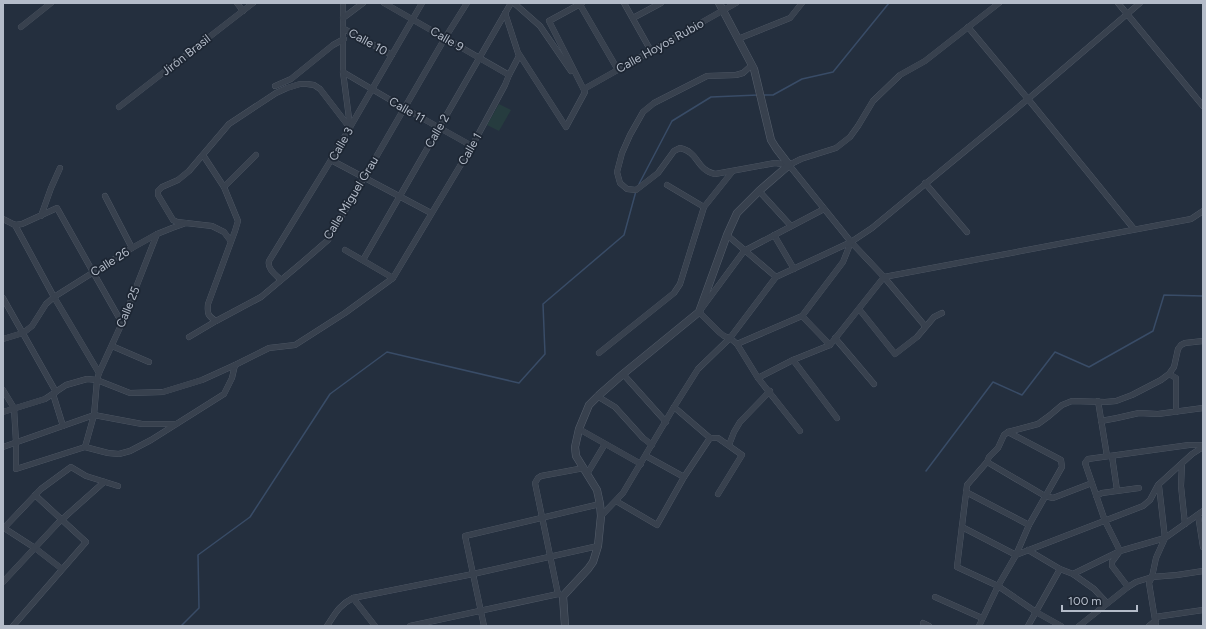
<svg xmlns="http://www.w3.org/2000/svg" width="1206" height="629" viewBox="0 0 1206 629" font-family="Figtree,sans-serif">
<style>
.green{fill:#263c3f}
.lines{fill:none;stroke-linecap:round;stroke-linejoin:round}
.stream{stroke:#394c67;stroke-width:1.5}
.minor-casing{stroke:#565f6c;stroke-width:6}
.tertiary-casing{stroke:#565f6c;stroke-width:8}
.minor{stroke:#38414e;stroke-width:5.5}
.tertiary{stroke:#38414e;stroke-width:7}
.labels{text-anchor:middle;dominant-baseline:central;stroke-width:3.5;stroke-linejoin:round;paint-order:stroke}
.street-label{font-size:12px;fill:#b4bcc9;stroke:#1d2633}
</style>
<rect width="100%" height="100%" fill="#242f3e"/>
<path class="green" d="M499,104l12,6 -12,21 -12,-6z"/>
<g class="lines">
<g class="stream">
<path d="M762,95h11l29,-16 31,-7 56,-69"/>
<path d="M639,184l33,-63 39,-24 47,-2"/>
<path d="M926,471l67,-89 29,13 33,-43 34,15 64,-36 11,-36 39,1"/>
<path d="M181,626l18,-18 -1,-53 52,-38 80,-123 57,-42 132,31 26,-29 -2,-50 81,-69 12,-44"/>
</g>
<g class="minor-casing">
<g id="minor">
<path d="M237,3l6,8"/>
<path d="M343,3v69l7,54"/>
<path d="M384,3l125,72"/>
<path d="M514,3l26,23 31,45"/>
<path d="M579,3l39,67"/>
<path d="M624,3l27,48"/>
<path d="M1118,3l85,103"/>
<path d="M343,18l20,-15"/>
<path d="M633,18l28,-15"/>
<path d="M21,27l30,-24"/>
<path d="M968,27l60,72 106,130"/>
<path d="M344,29l48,26"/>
<path d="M738,39l52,-21 12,-15"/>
<path d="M519,54l47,73 19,-35 -36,-71 33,-18"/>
<path d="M752,65l-9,8 -7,2 -29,1 -53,27 -11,9 -13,23 -8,18 -5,19 3,11 7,6 9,1 22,-17 16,-22 6,-3c19,4 16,22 35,26l60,-11 14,2 12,-6 35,-11 14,-11 8,-11 15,-25 27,-26 25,-14 74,-58"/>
<path d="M343,72l61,36 68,38"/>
<path d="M275,86l16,-7 42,-34 11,-6"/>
<path d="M584,89l152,-86"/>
<path d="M119,107l134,-104"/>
<path d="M203,155l21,32 14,34 -3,10 -27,73c-1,10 0,12 8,17l45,-24 44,-37 23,-20 117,-202 22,-35"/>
<path d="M331,160l100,53"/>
<path d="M789,165l62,77 33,35 41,49"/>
<path d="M925,183l42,49"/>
<path d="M667,185l37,22"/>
<path d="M224,187l32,-32"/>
<path d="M759,191l32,35"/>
<path d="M105,196l27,52"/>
<path d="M41,216l10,-28 9,-20"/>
<path d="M3,219l12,6 7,-1 35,-16 36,64 29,51"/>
<path d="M186,223l-9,-1 -4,-2 -15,-25v-4l4,-4 16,-7 11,-9 40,-47 47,-31 11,-5 13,-4h7l7,1 6,4 30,39"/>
<path d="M15,225l39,72 45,76"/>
<path d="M727,235l49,42"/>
<path d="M774,235l20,34"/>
<path d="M345,250l48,28"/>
<path d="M363,260l148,-257"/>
<path d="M281,280c-5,-5 -14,-11 -12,-19l62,-101 91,-157"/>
<path d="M3,298l53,94"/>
<path d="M859,309l36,45 22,-17 17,-20 8,-4"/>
<path d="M802,316l28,29"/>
<path d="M189,337l27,-16"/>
<path d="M835,338l39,46"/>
<path d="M3,339l20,-6 9,-7 14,-22 8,-7 78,-49 25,-14 15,-6 14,-5 26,3 12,6 6,8"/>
<path d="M737,344l65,-28 41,-54 8,-20"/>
<path d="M112,346l37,16"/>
<path d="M599,353l75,-60 6,-9 24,-77 28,-35"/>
<path d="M793,360l44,58"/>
<path d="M623,374l43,48"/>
<path d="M1169,374l7,4v34"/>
<path d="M758,378l35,-18 37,-15 54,-68 307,-58 12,-8"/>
<path d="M3,390l11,18 2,34v27l69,-22 23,6 11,1 11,-3 21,-11 73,-46 8,-16 3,-13"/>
<path d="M53,394l10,32"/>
<path d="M597,396l18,11 28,31 9,7"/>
<path d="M1098,401l9,55"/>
<path d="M674,407l36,31h8l24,17 -24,39"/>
<path d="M3,412l42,-13 21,-14 21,-6 10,1 33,13 33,-1 39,-12 33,-15 34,-17 26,-3 50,-32 48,-35 79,-132 33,-61 4,-10 10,-19 -14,-43"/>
<path d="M1101,421l16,-3 22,-5 19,1 45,-6"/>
<path d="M579,429l62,35"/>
<path d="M800,431l-42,-53 -21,-34 -7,-6 -6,-2 -5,-4 -20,-20 45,-61 80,-42"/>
<path d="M729,445l5,-13 6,-10 30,-31"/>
<path d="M3,447l91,-32 48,9h34"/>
<path d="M85,447l9,-32 3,-35 2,-7 23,-50 35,-89"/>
<path d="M646,456l38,21"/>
<path d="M1112,456l5,34"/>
<path d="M987,462l58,34 8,2 39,-15"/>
<path d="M1182,464l-1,22 4,38"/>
<path d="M587,474l18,-30"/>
<path d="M966,492l63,33"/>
<path d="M1096,496l6,-3 37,-5"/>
<path d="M616,501l41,24 27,-48 26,-39"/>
<path d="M1198,515l5,32"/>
<path d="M601,516l22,-23 51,-86 24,-38 32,-31 46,-61 75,-35 21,-14 156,-129 112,-96"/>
<path d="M962,527l54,28 127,-49 7,-6 8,-15 34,-31 11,-7"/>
<path d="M4,528l31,20 27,21"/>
<path d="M3,529l38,-40 30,-22 15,9 32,10"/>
<path d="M1028,550l32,19 13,5 21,15 13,14"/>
<path d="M1073,574l47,-23 45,-13 -6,-52"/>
<path d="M3,582l55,-59 46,-41"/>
<path d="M1128,587l-16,-21v-4l8,-11 -15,-30 -20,-58 3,-4 101,-14h14"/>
<path d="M558,594l-23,-111 3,-5 3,-2 43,-8"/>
<path d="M935,597l47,21"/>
<path d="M353,598l22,28"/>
<path d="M1155,617l48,-7"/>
<path d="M923,623l6,3"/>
<path d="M13,626l73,-84 -51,-47"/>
<path d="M327,626c8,-12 12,-21 26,-28l120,-24 125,-28"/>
<path d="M410,626l148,-32 3,1"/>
<path d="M484,626l-19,-90 135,-32"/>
<path d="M979,626l19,-40 18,-31 13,-30 33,-58 -1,-7 -53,-28"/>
<path d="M1028,626l32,-57"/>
<path d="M1061,626l-25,-14 -38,-26 -41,-19 10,-82 20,-23 2,-5 9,-9 6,-13 4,-3 30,-8 11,-8 13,-11 10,-4 33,1 11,-1 16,-6 29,-15 8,-6 5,-7 4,-18 3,-4 4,-2 18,-2"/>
<path d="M1079,626l49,-39 8,-5 16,-5 25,-2 26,-4"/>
<path d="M1149,626l7,-6"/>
<path d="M1156,626l-7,-43 3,-6 4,-19 9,-20 38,-27"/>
</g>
</g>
<g class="tertiary-casing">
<path id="tertiary" d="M565,626l-2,-30 25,-27 5,-7 5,-16 3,-30 -1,-12 -3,-14 -21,-34 -1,-9 4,-18 10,-24 10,-10 24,-21 76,-62 28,-77 10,-22 22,-22 30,-26 -13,-17 -5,-8 -17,-71 -35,-66"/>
</g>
<use href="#minor" class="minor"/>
<use href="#tertiary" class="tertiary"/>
</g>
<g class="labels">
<g class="street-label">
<text transform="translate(447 39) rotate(30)">Calle 9</text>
<text transform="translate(368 42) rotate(29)">Calle 10</text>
<text transform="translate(660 46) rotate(-29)">Calle Hoyos Rubio</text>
<text transform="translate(186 55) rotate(-38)">Jirón Brasil</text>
<text transform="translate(407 110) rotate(30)">Calle 11</text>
<text transform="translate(437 131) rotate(-60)">Calle 2</text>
<text transform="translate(341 144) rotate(-60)">Calle 3</text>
<text transform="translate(470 149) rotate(-60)">Calle 1</text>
<text transform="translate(351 198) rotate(-59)">Calle Miguel Grau</text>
<text transform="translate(110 262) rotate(-32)">Calle 26</text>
<text transform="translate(128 307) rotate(-68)">Calle 25</text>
</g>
</g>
<rect width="1206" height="629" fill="none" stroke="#b4bcc9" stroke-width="8"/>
<path d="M1062 605v6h75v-6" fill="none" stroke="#b4bcc9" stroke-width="2"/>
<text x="1068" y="605" font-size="12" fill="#b4bcc9" stroke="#1d2633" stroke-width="3" paint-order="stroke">100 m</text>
</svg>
